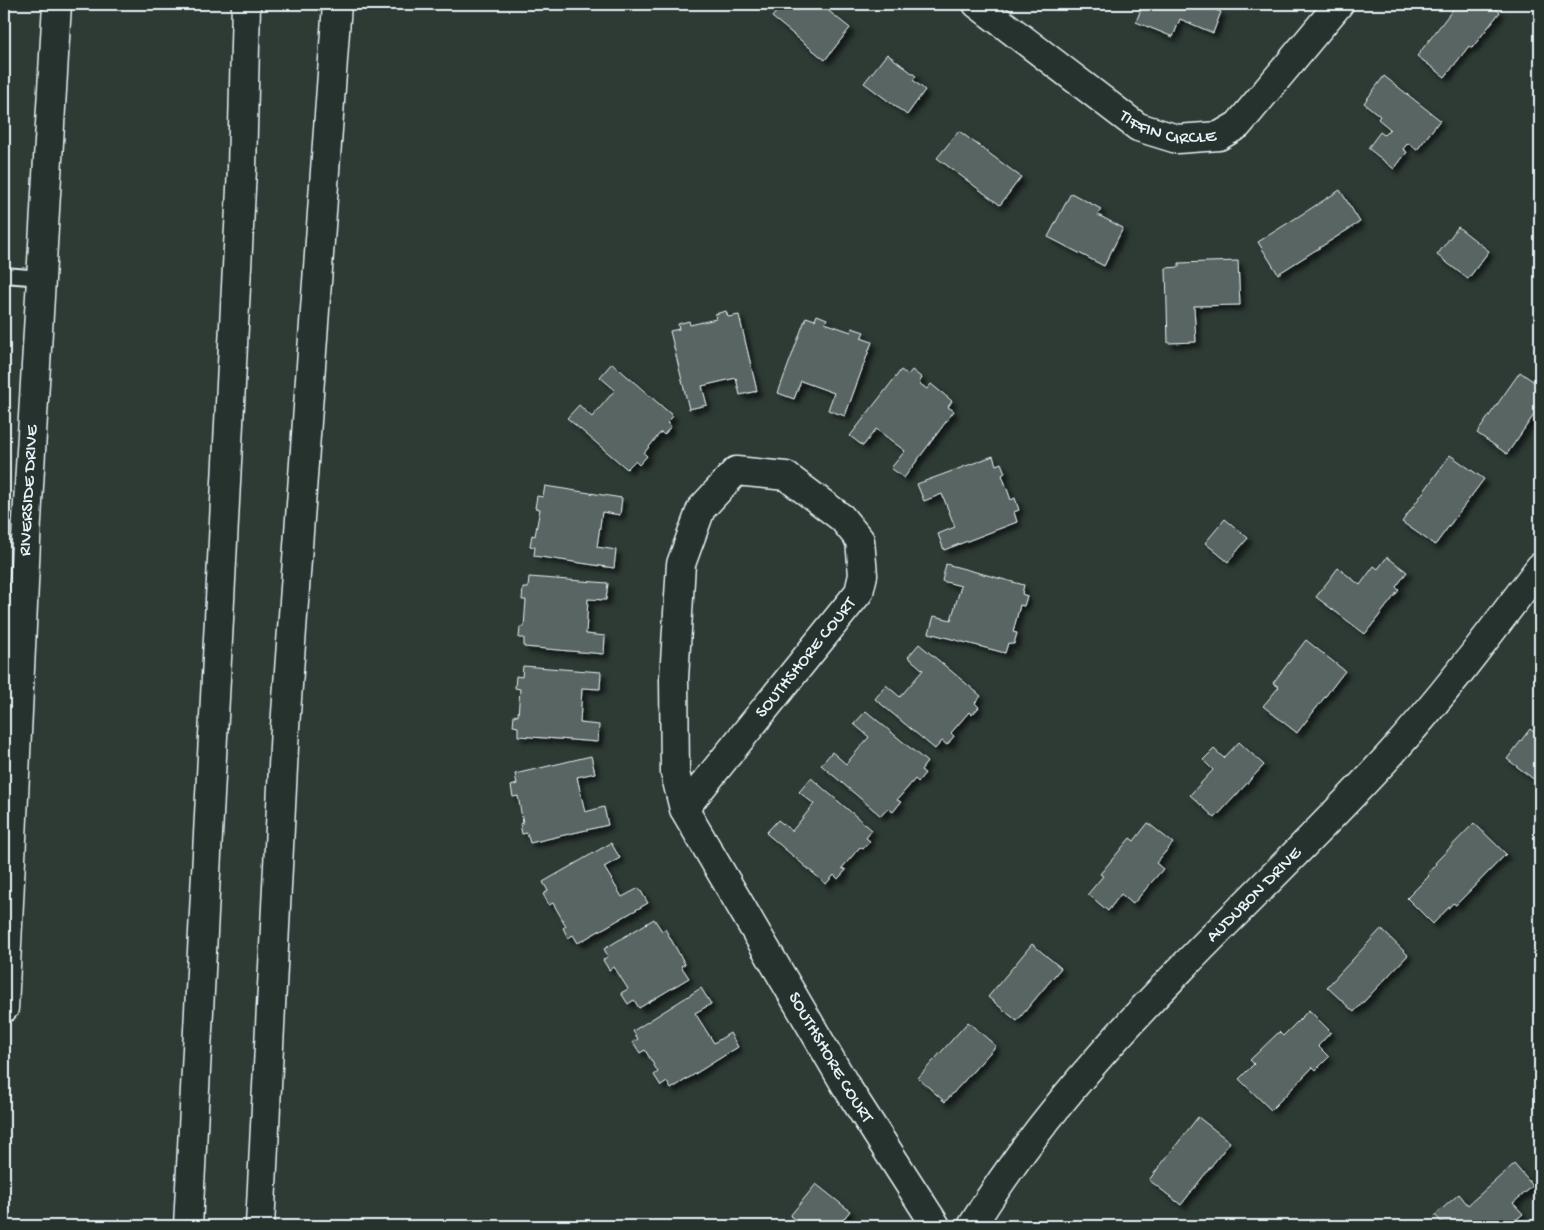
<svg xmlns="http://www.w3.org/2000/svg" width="1544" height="1230" viewBox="0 0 1544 1230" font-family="'Gochi Hand',sans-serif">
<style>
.building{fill:#596563;stroke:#e8f1f8;filter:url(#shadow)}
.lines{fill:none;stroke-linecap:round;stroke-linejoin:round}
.lane-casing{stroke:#e8f1f8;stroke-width:18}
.street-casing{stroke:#e8f1f8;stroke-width:31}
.primary-casing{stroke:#e8f1f8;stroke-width:31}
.highway-casing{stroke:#e8f1f8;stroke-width:31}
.lane{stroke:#26332d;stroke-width:14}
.street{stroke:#26332d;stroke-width:28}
.primary{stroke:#26332d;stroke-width:28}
.highway{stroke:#26332d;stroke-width:28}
.labels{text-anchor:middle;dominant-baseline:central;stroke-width:4;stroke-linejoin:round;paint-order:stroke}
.street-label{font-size:18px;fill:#e8f1f8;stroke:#26332d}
</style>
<defs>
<filter id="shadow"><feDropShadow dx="4.5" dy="4.5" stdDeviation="2.5" flood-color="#0009"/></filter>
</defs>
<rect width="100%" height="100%" fill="#2e3b35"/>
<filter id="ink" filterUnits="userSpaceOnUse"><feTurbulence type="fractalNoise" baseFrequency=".02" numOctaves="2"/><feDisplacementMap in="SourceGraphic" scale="10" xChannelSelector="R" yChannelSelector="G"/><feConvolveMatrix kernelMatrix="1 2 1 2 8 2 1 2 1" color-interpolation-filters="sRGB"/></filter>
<g filter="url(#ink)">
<g class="building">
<path d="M783,4h37l30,24 -25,32 -53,-43z"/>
<path d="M1143,4h57l21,8 -8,21 -33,-14 -7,18 -37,-15z"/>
<path d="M1457,4h32l11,8 -28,36 -3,-2 -24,31 -28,-21z"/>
<path d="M887,54l29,22 -3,4 12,10 -18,25 -43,-32z"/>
<path d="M1384,76l56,44 -23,30 -9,-7 -5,6 4,3 -13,17 -26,-21 12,-16 4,3 6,-6 -12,-10 2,-3 -16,-13z"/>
<path d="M959,131l62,46 -21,28 -63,-47z"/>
<path d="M1340,190l20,32 -82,52 -20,-32z"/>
<path d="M1071,193l30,16 -3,6 25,13 -19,38 -56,-29z"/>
<path d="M1458,227l31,24 -21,28 -31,-24z"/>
<path d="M1238,261l2,44 -46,1 2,36 -28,1 -2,-75 13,-1v-4z"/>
<path d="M726,311l2,6 11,-2 18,76 -17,4 -4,-17 -34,8 5,19 -18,4 -19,-78 9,-2 -1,-5 11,-3 1,4 26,-6 -1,-5z"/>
<path d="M817,315l10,4 -2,4 26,9 1,-4 12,4 -3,6 11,4 -27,74 -17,-6 6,-17 -33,-12 -7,18 -16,-6 28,-76 9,3z"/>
<path d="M612,363l61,53 -6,7 4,3 -7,9 -3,-3 -17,21 3,3 -8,9 -4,-4 -8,8 -60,-51 12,-13 13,12 23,-27 -15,-13z"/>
<path d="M901,370l7,5 4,-5 10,8 -3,5 8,6 4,-5 21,17 -4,6 6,4 -50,67 -13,-10 14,-17 -29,-22 -13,17 -13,-10z"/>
<path d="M1520,372l20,14v20l-33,48 -30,-21z"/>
<path d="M1450,455l34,24 -49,66 -33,-23z"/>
<path d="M993,456l3,9 5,-2 4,10 -3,2 9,25 4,-2 4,12 -5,2 3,10 -73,28 -6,-16 17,-7 -13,-33 -18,7 -7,-17z"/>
<path d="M545,486l77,12 -2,17 -18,-3 -5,35 19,3 -2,18 -80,-12 1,-9 -5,-1 2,-11 3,1 5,-27 -5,-1 2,-12 6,1z"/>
<path d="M1225,519l23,19 -20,24 -23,-19z"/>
<path d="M1387,557l20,15 -11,15 3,3 -34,44 -49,-37 22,-29 22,17 14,-19 4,3z"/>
<path d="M946,564l78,21 -2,9 5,2 -3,10 -4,-1 -7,27 4,1 -3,11 -6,-1 -3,10 -76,-20 5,-17 17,4 10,-34 -19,-5z"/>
<path d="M529,577l79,6 -2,17 -18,-1 -2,35 19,2 -1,18 -80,-7v-9h-5l1,-11h4l2,-27h-4l1,-12h5z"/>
<path d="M1306,640l39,31 -48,62 -34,-27 16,-19 -6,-4z"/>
<path d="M919,644l62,52 -6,7 4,4 -7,8 -3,-3 -18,21 3,3 -7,9 -5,-4 -7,8 -60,-50 11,-14 14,12 23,-27 -15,-13z"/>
<path d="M523,666l78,6 -1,17 -18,-1 -2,35 19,2 -1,17 -80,-6v-9l-5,-1 1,-11 4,1 2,-27 -5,-1 1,-12 6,1z"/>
<path d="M866,711l61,51 -6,8 4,3 -7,9 -3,-3 -18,21 4,2 -8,10 -5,-4 -7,8 -60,-51 11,-13 14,12 23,-27 -15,-13z"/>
<path d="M1530,729l9,7 1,-2v50l-33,-25z"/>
<path d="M1239,742l25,23 -49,53 -25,-23 23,-25 -10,-10 11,-11 10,9z"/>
<path d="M591,756l4,17 -18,4 8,35 19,-5 4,18 -78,18 -3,-10 -5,1 -2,-10 3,-1 -5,-27 -5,1 -2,-11 6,-2 -2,-10z"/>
<path d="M811,778l61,52 -6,8 4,3 -7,8 -3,-2 -18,21 4,2 -8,9 -4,-4 -8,9 -60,-51 12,-13 14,11 22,-27 -15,-12z"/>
<path d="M1148,823l25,20 -17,20 7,6 -30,35 -12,-10 -13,17 -20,-17 15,-18 -3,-2 30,-36 4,3z"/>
<path d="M1474,823l32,31 -50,51 -3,-2 -20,21 -26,-26 22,-22 -2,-2 9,-10 -1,-1z"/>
<path d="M611,843l9,15 -16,9 18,30 17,-9 9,15 -70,40 -5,-8 -5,3 -5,-10 3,-2 -13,-23 -4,2 -6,-11 5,-3 -5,-9z"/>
<path d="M654,919l8,12 3,-2 20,35 -4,2 8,12 -50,30 -5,-8 -6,4 -7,-11 7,-4 -14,-22 -5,3 -6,-10 5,-4 -4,-7z"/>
<path d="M1381,929l27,26 -54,57 -27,-25z"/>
<path d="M1032,944l29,24 -44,53 -29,-24z"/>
<path d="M701,988l10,16 -16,9 19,30 16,-10 8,14 -67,42 -4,-7 -6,4 -7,-11 4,-3 -13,-22 -5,3 -7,-11 5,-3 -5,-8z"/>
<path d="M1309,1010l22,22 -13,14 11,11 -13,13 -3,-3 -42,43 -32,-31 15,-15 -4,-4 29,-28 4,4z"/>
<path d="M968,1022l28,24 -51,56 -27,-24z"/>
<path d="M1198,1117l32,25 -49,63 -32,-25z"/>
<path d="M1514,1164l19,22 -20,17 10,11 -14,12h-64l-10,-11 24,-21 9,11z"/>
<path d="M816,1184l34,27 -12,15h-49l5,-7 -4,-3z"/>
</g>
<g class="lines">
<g class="lane-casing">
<path id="lane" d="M4,275l38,3"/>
</g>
<g class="street-casing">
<g id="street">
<path id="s1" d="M977,4l161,123 39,12 42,-3 19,-11 101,-121"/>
<path id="s2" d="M684,809l175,-217 4,-17 -3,-35 -18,-22 -56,-42 -50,-5 -35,38 -20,55 -7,114 1,95 9,36 162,277 90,140"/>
<path id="s3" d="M972,1226c110,-179 274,-314 415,-468 55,-60 104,-126 153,-191"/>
</g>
</g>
<g class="primary-casing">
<g id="primary">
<path id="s4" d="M4,1008l23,-488 30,-516"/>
</g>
</g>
<g class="highway-casing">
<g id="highway">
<path d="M188,1226l54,-1057 4,-165"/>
<path d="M260,1226l25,-499 52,-723"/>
</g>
</g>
<use href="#lane" class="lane"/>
<use href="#street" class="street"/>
<use href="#primary" class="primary"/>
<use href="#highway" class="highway"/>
</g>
</g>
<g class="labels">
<g class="street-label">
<text stroke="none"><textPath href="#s1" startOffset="232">TIFFIN CIRCLE</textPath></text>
<text stroke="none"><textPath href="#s4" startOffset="518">RIVERSIDE DRIVE</textPath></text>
<text stroke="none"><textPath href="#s2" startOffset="194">SOUTHSHORE COURT</textPath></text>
<text stroke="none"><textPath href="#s3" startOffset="436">AUDUBON DRIVE</textPath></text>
<text stroke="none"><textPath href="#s2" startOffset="1125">SOUTHSHORE COURT</textPath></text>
</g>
</g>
<rect width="1544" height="1230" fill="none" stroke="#26332d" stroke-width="20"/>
<rect x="10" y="10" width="1524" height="1210" fill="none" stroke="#e8f1f8" stroke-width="2" filter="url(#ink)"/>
</svg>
